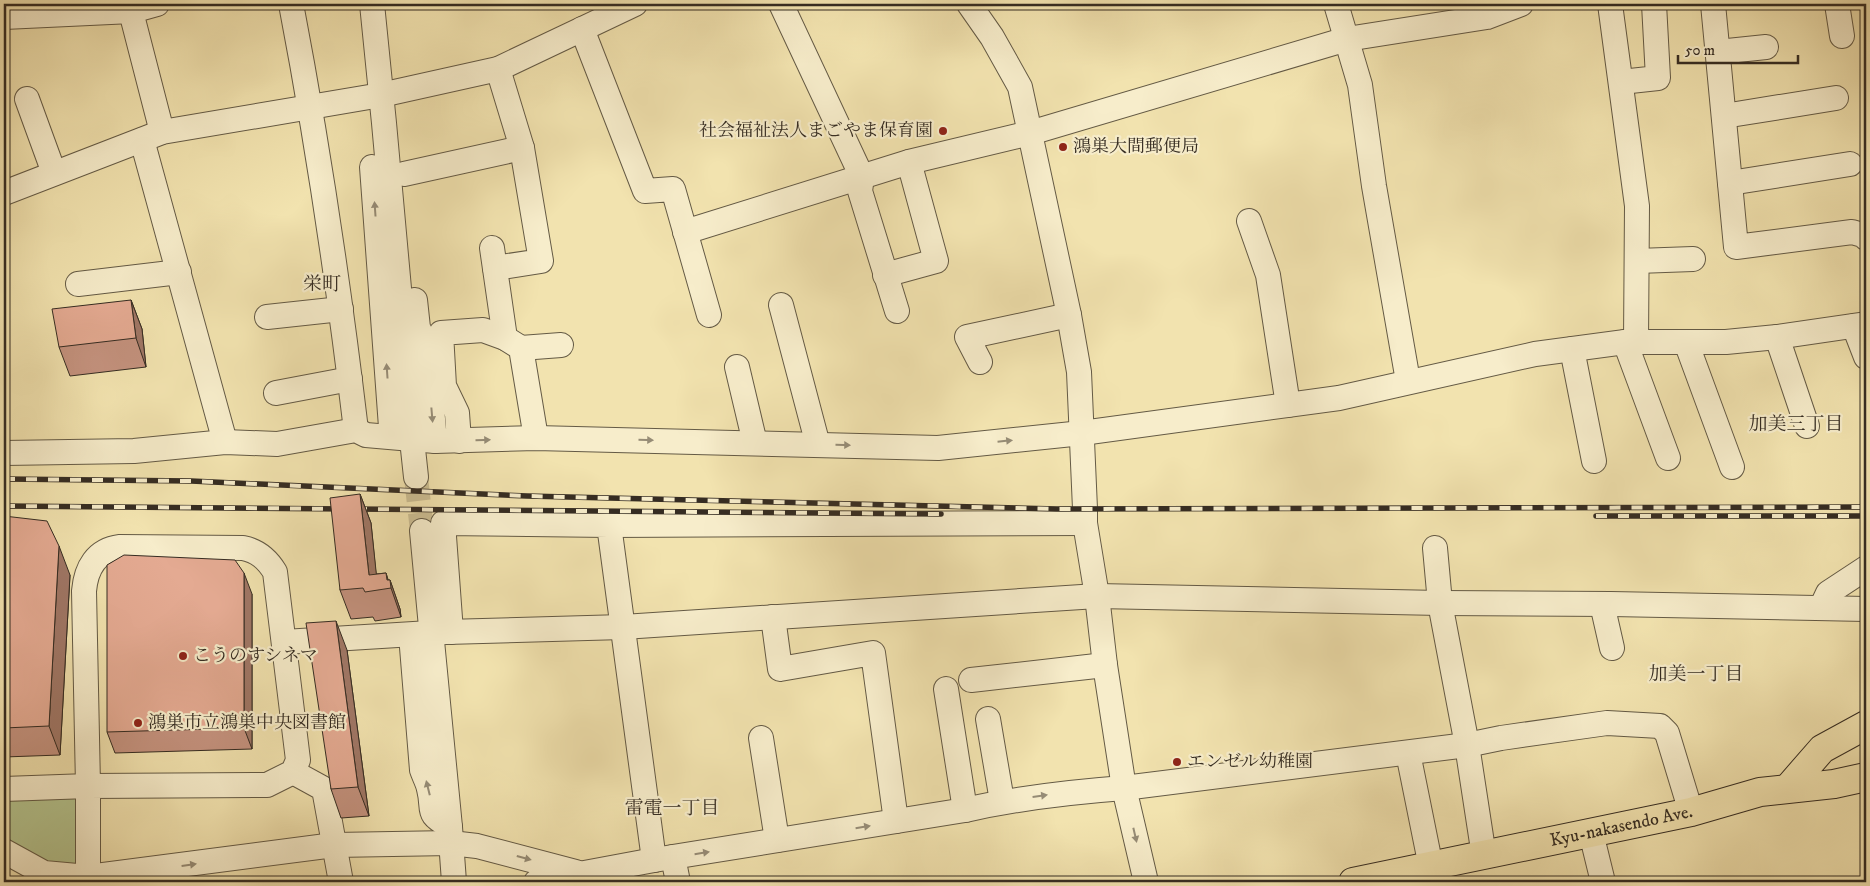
<svg xmlns="http://www.w3.org/2000/svg" width="1870" height="886" viewBox="0 0 1870 886" font-family="'IM FELL DW Pica','Noto Serif JP',serif">
<style>
.green{fill:#b5c58f;stroke:#757858}
.lines{fill:none;stroke-linecap:round;stroke-linejoin:round}
.minor-tunnel{stroke:#ccbe93;stroke-width:24;stroke-dasharray:24 12;stroke-linecap:butt}
.minor-casing{stroke:#645a45;stroke-width:26}
.major-casing{stroke:#352c22;stroke-width:30}
.minor{stroke:#f7edcb;stroke-width:24}
.major{stroke:#f2e3af;stroke-width:28}
.rail-casing{stroke:#352c22;stroke-width:5.5}
.rail{stroke:#f7edcb;stroke-width:4;stroke-dasharray:11;stroke-linecap:butt}
.wall{fill:#c4927e;stroke:#352c22}
.shaded-wall{fill:#a07766;stroke:#352c22}
.building{fill:#e4aa92;stroke:#352c22}
.oneway{fill:#968c76}
.poi-dot{fill:#8f2418;stroke:#f7edcb;stroke-width:2}
.labels{text-anchor:middle;dominant-baseline:central;stroke-width:4.5;stroke-linejoin:round;paint-order:stroke}
.poi-label{font-size:18px;fill:#352c22;stroke:#f7edcb;text-anchor:start}
.street-label{font-size:18px;fill:#352c22;stroke:#f7edcb}
.neighbourhood-label{font-size:19px;fill:#352c22;stroke:#f7edcb}
</style>
<rect width="100%" height="100%" fill="#f2e3af"/>
<filter id="stains"><feTurbulence type="fractalNoise" baseFrequency=".004" numOctaves="4"/><feColorMatrix values="0 0 0 0 .2 0 0 0 0 .09 0 0 0 0 .02 0 0 0 .5 -.17"/></filter>
<radialGradient id="worn" r=".72"><stop offset=".6" stop-color="#630" stop-opacity="0"/><stop offset="1" stop-color="#630" stop-opacity=".3"/></radialGradient>
<path class="green" d="M88,786v91l-84,-26v-62z"/>
<g class="lines">
<path class="minor-tunnel" d="M416,477l6,54"/>
<g class="minor-casing">
<g id="minor">
<path d="M129,4l33,128"/>
<path d="M291,4c27,141 48,283 65,426"/>
<path d="M372,4l12,119 28,309"/>
<path d="M781,4l81,173 -2,14 37,120"/>
<path d="M969,4l23,33 28,50 49,228 10,57 6,137v14l12,73 8,69 19,123 22,94"/>
<path d="M1336,4l24,81 14,101 34,195"/>
<path d="M1610,4l27,202 -1,136"/>
<path d="M1713,4l23,243 116,-15 14,4v2"/>
<path d="M1837,4l5,32"/>
<path d="M4,17l128,-6 25,-7"/>
<path d="M582,29l63,162 28,-2 36,126"/>
<path d="M1718,52l48,-5"/>
<path d="M1621,82l37,-4 -4,-74"/>
<path d="M27,99l27,74"/>
<path d="M1724,116l112,-18"/>
<path d="M142,140l83,302"/>
<path d="M372,167l19,260 2,10"/>
<path d="M404,174l118,-26"/>
<path d="M1730,183l120,-19"/>
<path d="M4,193l158,-61 219,-37 117,-26 137,-65"/>
<path d="M1249,221l19,54 20,130"/>
<path d="M685,232l224,-70 121,-29 317,-94 140,-22 34,-13"/>
<path d="M492,248l13,90"/>
<path d="M1637,261l56,-2"/>
<path d="M495,268l46,-7 -19,-113 -24,-79"/>
<path d="M885,275l51,-14 -27,-99"/>
<path d="M78,284l101,-12"/>
<path d="M415,300l3,28 8,15 9,98"/>
<path d="M781,305l37,140"/>
<path d="M267,317l74,-8"/>
<path d="M1854,326l12,31"/>
<path d="M1777,337l30,89"/>
<path d="M1625,342l43,116"/>
<path d="M1686,342l46,125"/>
<path d="M521,348l40,-3"/>
<path d="M1572,349l22,112"/>
<path d="M980,362l-13,-25 102,-22"/>
<path d="M737,367l18,76"/>
<path d="M276,393l74,-14"/>
<path d="M459,441l-2,-28 -13,-27 -3,-53 42,-3 22,8 16,10 15,90"/>
<path d="M413,449l3,28"/>
<path d="M4,453l130,-2 91,-9 52,2 79,-14 10,5 69,6 101,-3 402,10 144,-15 257,-35 196,-44 90,-12h101l51,-5 89,-13"/>
<path d="M609,525l476,-2"/>
<path d="M422,531l9,96"/>
<path d="M1435,548l5,55 27,142 17,111"/>
<path d="M1602,604l10,44"/>
<path d="M1821,608l7,-15 38,-25"/>
<path d="M773,617l7,52 93,-16 23,168"/>
<path d="M451,632l-8,-109 166,2 45,335"/>
<path d="M411,635l11,135c2,6 6,13 7,19 6,23 -5,23 21,38"/>
<path d="M432,641l18,186 4,55"/>
<path d="M284,642l162,-10 177,-5 474,-31 343,7 171,1 255,5"/>
<path d="M971,680l134,-15"/>
<path d="M946,689l19,121"/>
<path d="M988,719l14,82"/>
<path d="M761,738l16,102"/>
<path d="M1408,753l23,114"/>
<path d="M293,772l31,17 17,93"/>
<path d="M4,789l84,-3 179,-1 26,-13 5,-12 -23,-188c-8,-13 -17,-21 -32,-24l-123,-1c-24,3 -34,21 -36,44l4,195v96"/>
<path d="M1591,833l12,49"/>
<path d="M4,851l40,22 44,4 246,-32 117,-2 26,3 99,26"/>
<path d="M673,857l5,25"/>
<path d="M536,882l118,-22 311,-50c53,-12 105,-18 159,-22l343,-43 34,-7 106,-15 53,3 7,7 24,79"/>
</g>
</g>
<g class="major-casing">
<g id="major">
<path d="M1788,788l34,-39 44,-24"/>
<path id="s1" d="M1353,882l338,-70 69,-20 74,-8 32,-7"/>
</g>
</g>
<use href="#minor" class="minor"/>
<use href="#major" class="major"/>
<g class="rail-casing">
<g id="rail">
<path d="M4,479l187,2 336,15 530,13 809,-2"/>
<path d="M4,506l937,8"/>
<path d="M1596,516h270"/>
</g>
</g>
<use href="#rail" class="rail"/>
</g>
<g class="wall">
<path d="M131,300l11,29 4,38 -76,9 -11,-29z"/>
<path d="M360,494l11,29 5,51 10,-1 2,7h2l10,29 1,8 -26,4 -2,-4 -22,2 -11,-29z"/>
<path d="M4,516l66,59 -10,180 -56,2z"/>
<path d="M252,594v155l-137,4 -8,-21z"/>
<path d="M347,650l22,166 -28,2 -10,-29z"/>
</g>
<g class="shaded-wall">
<path d="M131,300l11,29 4,38 -10,-29z"/>
<path d="M360,494l11,29 7,67 -9,-15z"/>
<path d="M59,546l11,29 -10,180 -11,-29z"/>
<path d="M244,573l8,21v155l-8,-21z"/>
<path d="M386,573l4,13v-6l10,29 1,8 -10,-29 -4,-8z"/>
<path d="M336,621l11,29 22,166 -11,-29z"/>
</g>
<g class="building">
<path d="M131,300l5,38 -77,9 -7,-38z"/>
<path d="M360,494l9,81 17,-2 1,7h3l1,8 -26,4 -2,-4 -23,2 -10,-92z"/>
<path d="M4,516l43,5 12,25 -10,180 -45,2z"/>
<path d="M124,555l111,5 9,13v155l-137,4v-167z"/>
<path d="M336,621l22,166 -27,2 -25,-166z"/>
</g>
<defs><path id="oneway-solid" d="M-6-.8H1V-3.2L6.5 0L1 3.2V.8H-6Z" transform="scale(1.25)"/></defs>
<g class="oneway">
<use href="#oneway-solid" transform="translate(375 209) rotate(-94)"/>
<use href="#oneway-solid" transform="translate(387 371) rotate(-94)"/>
<use href="#oneway-solid" transform="translate(432 415) rotate(85)"/>
<use href="#oneway-solid" transform="translate(483 440) rotate(-2)"/>
<use href="#oneway-solid" transform="translate(646 440) rotate(1)"/>
<use href="#oneway-solid" transform="translate(1005 441) rotate(-6)"/>
<use href="#oneway-solid" transform="translate(843 445) rotate(1)"/>
<use href="#oneway-solid" transform="translate(428 788) rotate(-104)"/>
<use href="#oneway-solid" transform="translate(1040 796) rotate(-8)"/>
<use href="#oneway-solid" transform="translate(863 827) rotate(-9)"/>
<use href="#oneway-solid" transform="translate(1135 835) rotate(77)"/>
<use href="#oneway-solid" transform="translate(702 853) rotate(-9)"/>
<use href="#oneway-solid" transform="translate(524 858) rotate(15)"/>
<use href="#oneway-solid" transform="translate(189 865) rotate(-8)"/>
</g>
<g class="poi-dot">
<circle cx="943" cy="131" r="5"/>
<circle cx="1063" cy="147" r="5"/>
<circle cx="183" cy="656" r="5"/>
<circle cx="138" cy="723" r="5"/>
<circle cx="1177" cy="762" r="5"/>
</g>
<g class="labels">
<g class="poi-label">
<text x="933" y="131" text-anchor="end">社会福祉法人まごやま保育園</text>
<text x="1073" y="147">鴻巣大間郵便局</text>
<text x="193" y="656">こうのすシネマ</text>
<text x="148" y="723">鴻巣市立鴻巣中央図書館</text>
<text x="1187" y="762">エンゼル幼稚園</text>
</g>
<g class="street-label">
<text stroke="none"><textPath href="#s1" startOffset="274">Kyu-nakasendo Ave.</textPath></text>
</g>
<g class="neighbourhood-label">
<text x="322" y="284">栄町</text>
<text x="1796" y="424">加美三丁目</text>
<text x="1696" y="674">加美一丁目</text>
<text x="672" y="808">雷電一丁目</text>
</g>
</g>
<rect width="1870" height="886" fill="none" stroke="#f2e3af" stroke-width="20"/>
<rect x="5" y="5" width="1860" height="876" fill="none" stroke="#352c22" stroke-width="2.5"/>
<rect x="10" y="10" width="1850" height="866" fill="none" stroke="#352c22"/>
<path d="M1678 55v8h120v-8" fill="none" stroke="#352c22" stroke-width="2.5"/>
<text x="1685" y="55" font-size="15" fill="#352c22" stroke="#f7edcb" stroke-width="4" paint-order="stroke">50 m</text>
<rect width="100%" height="100%" filter="url(#stains)"/>
<rect width="100%" height="100%" fill="url(#worn)"/>
</svg>
